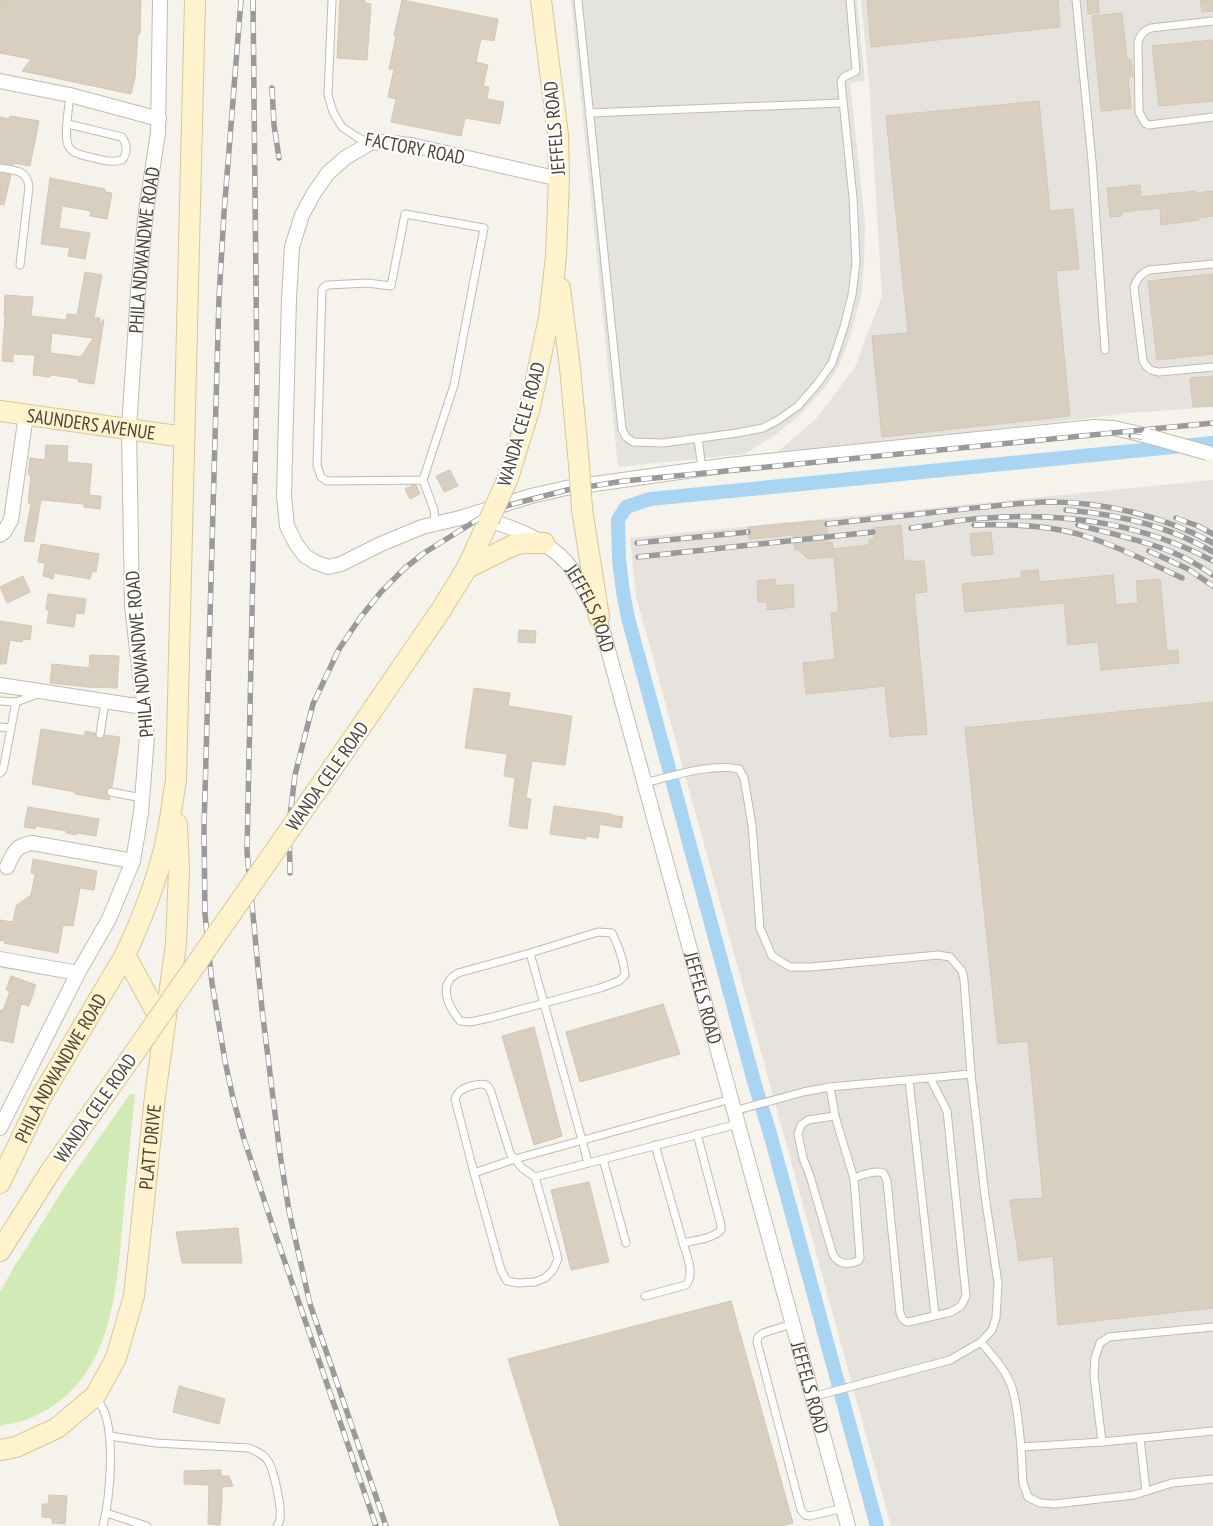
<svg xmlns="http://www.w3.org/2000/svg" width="1213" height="1526" viewBox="0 0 1213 1526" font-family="'PT Sans Narrow',sans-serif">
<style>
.industrial{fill:#e6e2dd}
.green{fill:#d2eab5}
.parking{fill:#e5e3e0}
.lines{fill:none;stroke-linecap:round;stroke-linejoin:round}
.canal{stroke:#a9d4f2;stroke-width:14}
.building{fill:#d8cfc1;stroke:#d3c7b4;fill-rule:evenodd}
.lane-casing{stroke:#c2bbae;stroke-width:9}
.street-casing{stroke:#c2bbae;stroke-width:16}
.secondary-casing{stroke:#d6c79b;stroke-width:22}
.lane{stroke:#fff;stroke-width:7}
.street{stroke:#fff;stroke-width:14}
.secondary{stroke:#fff3cd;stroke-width:20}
.rail-casing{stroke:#9a9a9a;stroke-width:5.5}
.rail{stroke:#fff;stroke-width:4;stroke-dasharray:11;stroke-linecap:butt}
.street-bridge-casing{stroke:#c2bbae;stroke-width:16;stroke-linecap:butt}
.secondary-bridge-casing{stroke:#d6c79b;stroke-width:22;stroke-linecap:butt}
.street-bridge{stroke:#fff;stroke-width:14}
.secondary-bridge{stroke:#fff3cd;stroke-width:20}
.labels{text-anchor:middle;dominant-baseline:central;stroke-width:4.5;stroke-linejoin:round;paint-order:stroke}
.street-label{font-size:19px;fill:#4b4439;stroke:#fff}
</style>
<rect width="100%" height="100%" fill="#f6f3ec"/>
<g class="industrial">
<path d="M861,0h352v407l-83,6 -357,43 43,-37 39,-52 27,-71 -13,-213z"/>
<path d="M1213,480v1046h-322l-255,-930 -6,-58z"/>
</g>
<path class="green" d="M130,1094h5c-5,45 -9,91 -13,136 -7,73 -13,153 -89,187 -10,5 -22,6 -33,9v-134l14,-25 50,-79z"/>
<path class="parking" d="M571,0h286l8,81 -15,2 15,141 -1,41 -3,31 -11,41 -11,29 -13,20 -26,29 -25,20 -30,19 -127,13z"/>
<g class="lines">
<path class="canal" d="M877,1526l-108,-396 -14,-45 -127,-467 -5,-26 -4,-33 -1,-39 8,-13 24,-8 563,-56"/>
</g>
<g class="building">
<path d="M0,0h141l-1,34 -2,-1 -3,45 -4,16 -109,-23 9,-12 -31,-6z"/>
<path d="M340,0h25v3l6,1 -4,56 -30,-2z"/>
<path d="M402,0l96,19 -4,22 -13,-2 -5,23 12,3 -5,21 6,1 -2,12 17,3 -4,22 -35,-6 -4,18 -70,-14 5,-23 -8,-2 6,-28h-5l7,-33 -2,-1z"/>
<path d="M867,0h191l2,27 -189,20z"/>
<path d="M1087,0h11l1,13 -11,1z"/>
<path d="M1207,0h6v11l-11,1 -2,-11z"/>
<path d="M1122,13l5,47 4,-1 2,18h-5l3,31 -30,3 -9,-95z"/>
<path d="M1213,40v61l-54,5 -7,-60z"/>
<path d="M1039,101l11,110 23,-2 6,60 -23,2 14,145 -188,21 -10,-101 36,-3 -22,-217z"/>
<path d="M10,116l29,5 -9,45 -16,-3v2l-14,-2v-46l9,2z"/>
<path d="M0,173l11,2 -7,30 -4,-1z"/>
<path d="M50,178l55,11v3l7,1 -5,26 -17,-3 1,-5 -29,-5 -3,22 31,5 -5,26 -17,-3 2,-8 -29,-4z"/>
<path d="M1140,185l1,12 55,-6v2l17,-2v25l-15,2 1,2 -38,5 -1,-17 -38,4v4l-12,1 -3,-29z"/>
<path d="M85,272l17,3 -8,43h6l-1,7 5,-6 -10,65 -16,-2 1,-3 -28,-4 -1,2 -17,-2 2,-20 -22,-1v8l-11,-1 3,-44h-1l1,-22 28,2 -2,19 35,4 1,-6 10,1zM52,333l41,5 -12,19 -31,-4z"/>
<path d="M1213,274v80l-56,6 -9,-79z"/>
<path d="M1213,376v30l-20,1 -3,-29z"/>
<path d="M46,445l22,1 -1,16 25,2 -3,31 12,1 -1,13 -16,-2v-3l-43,-4 -7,42 -10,-1 7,-37 -3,-1 3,-28h-3l2,-17 15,2z"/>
<path d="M450,470l8,16 -14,6 -8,-16z"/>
<path d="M413,485h3l4,9 -10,5 -5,-10z"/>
<path d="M826,520l2,23 4,-1 1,8v-1l36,-4v-5l5,-1 -1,-11 28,-3 3,36 6,-1 1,2 13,-1 3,31 -13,1 13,141 -37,3 -5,-51 -79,8 -3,-31 32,-4 -4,-46 8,-1 -5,-55 -26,2 -9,-9h-4l-2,-15 -44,4 -1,-12z"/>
<path d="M991,532l2,22 -21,2 -2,-22z"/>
<path d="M41,544l58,10 -3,18 -4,-1 -2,8 -36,-6 -1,6 -10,-3 2,-13 -7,-1z"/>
<path d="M1038,570l2,12 73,-7 3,30 22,-2 -2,-22 24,-2 7,72 11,-1 1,13 -78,7 -3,-28 -30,3 -4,-42h-2l-97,9 -3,-28 60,-6 -1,-7z"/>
<path d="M23,576l7,16 -23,11 -7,-16z"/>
<path d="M775,579l1,7 17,-2 1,23 -27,3v-8h-9l-1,-21z"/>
<path d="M48,594l38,5 -2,15 -8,-1 -2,14 -27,-4 2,-12 -3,-2z"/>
<path d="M0,621l32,5 -2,14 -7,-1 -1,3 -12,-2 -4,24h-6z"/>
<path d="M519,630l17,1 -1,12 -17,-1z"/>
<path d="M90,655l29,1 -2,32 -29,-1 -38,-4 2,-19 37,4z"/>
<path d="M474,688l36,5 -2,13 64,10 -7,49 -33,-4 -6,37 5,1 -4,30 -18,-3 6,-48 -11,-2 3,-22 -42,-6z"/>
<path d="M1213,702v606l-155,17 -5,-69 -34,5 -9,-61 33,-2 -15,-157 -30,3 -33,-316z"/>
<path d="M41,729l44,7v-5l10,2 1,5 4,1 4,-1 1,-3 15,2 -8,50 -5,1 -1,3 1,5 3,1v3l-35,-6v-2l-43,-8z"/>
<path d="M554,806l57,8v1l12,2 -2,11 -21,-4 -2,14 -12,-2v3l-36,-5z"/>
<path d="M28,807l71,12 -3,17 -19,-3 -1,2 -10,-2 1,-2 -31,-5 -1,3 -11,-2z"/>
<path d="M33,859l64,12 -3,19 -14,-2 -7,38 -10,-1 -5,28 -54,-10 1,-2 -5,-1v-20l13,2 3,-16 15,-11 4,-21 -4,-1z"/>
<path d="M11,976l25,9 -7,21 -8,-2 -8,39 -13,-3v-30h3l7,-19 -4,-1z"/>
<path d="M663,1004l17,50 -100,28 -14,-50z"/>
<path d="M534,1027l28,109 -28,9 -32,-109z"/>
<path d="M589,1182l20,80 -38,8 -20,-80z"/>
<path d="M238,1228l4,35h-60l-6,-31z"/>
<path d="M731,1301l62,222 -12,3h-221l-52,-167z"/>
<path d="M179,1386l46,13 -6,25 -46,-12z"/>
<path d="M221,1470v6h8l4,10 -11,1v14l-2,24 -12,-1 1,-39 -25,-1v-13z"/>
<path d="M49,1495l18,1 -2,28 -13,-1v-5l-10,-1v-13h6z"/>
</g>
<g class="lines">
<g class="lane-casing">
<g id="lane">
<path d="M332,0l-4,95 5,17 9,15 15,10 12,6"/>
<path d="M578,0l44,429 4,8 7,5 30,1 74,-10 26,-5 15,-8 20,-14 20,-23 14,-20 12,-36 8,-32 4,-32 -3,-65 -12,-117 3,-4 12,-6 -6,-71"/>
<path d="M1076,0l16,161 13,189"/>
<path d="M1213,21l-62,7c-8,3 -10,6 -13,14l1,70 6,11 4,2 64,-8"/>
<path d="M589,113l253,-10"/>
<path d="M68,124l54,13c5,7 6,16 0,23 -11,3 -21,0 -32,-3 -6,-1 -17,-3 -21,-10 -6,-9 0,-40 1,-52"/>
<path d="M0,168c15,3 27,1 29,19l-9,78"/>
<path d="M1213,264l-64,6c-8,4 -12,8 -15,17l9,74c4,7 7,10 16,11l54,-5"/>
<path d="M698,438l4,31"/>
<path d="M423,480l-96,1 -6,-4 -4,-12 5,-175 2,-3 4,-2 39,-2 24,3 14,-72 79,14 -30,157 -31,95 11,30 1,13"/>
<path d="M0,701l16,1"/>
<path d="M0,727l11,1"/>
<path d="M100,734l5,-32"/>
<path d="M0,773l3,-3 13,-68 22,-8"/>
<path d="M644,783c29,-7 66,-20 95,-14l5,9 8,47 8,103 12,28 18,11h21l127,-12 12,2 12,14 2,9 7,94 14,122 13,87 -2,35 -4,12 -11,12 -31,18 -138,37"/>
<path d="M111,792l31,6"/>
<path d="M530,953l-72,20c-3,2 -8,5 -9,8 -8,13 3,30 11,40l10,1 19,-4 111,-30 19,-7 6,-6c-1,-15 -6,-28 -13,-42l-14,-1 -68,21 52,187 6,23"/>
<path d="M909,1080l26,235"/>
<path d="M830,1087l5,29 19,63"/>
<path d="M734,1111l69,-19 27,-5 141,-13"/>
<path d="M835,1116l-27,4 -7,5 -3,9 5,24 7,18 23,79c6,10 15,10 25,6l2,-3 -6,-79c4,-4 24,-9 29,-6 2,2 3,6 4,8l13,132c2,5 3,8 8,9l43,-10 10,-6 5,-10 -19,-185 -17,-33"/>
<path d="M655,1145l28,98c13,-3 29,-4 38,-13v-5l-24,-91"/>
<path d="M603,1159l23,84"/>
<path d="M474,1173l-19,-74c1,-2 2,-5 4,-7 4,-4 20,-10 27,-7 3,2 5,6 6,10l18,58 12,15 13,9 20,70 3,12 -5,11 -8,8 -10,4 -17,1 -11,-2 -6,-11 -27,-97 41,-14 216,-60"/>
<path d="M535,1177l203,-53"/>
<path d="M645,1296l41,-11c9,-11 1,-29 -3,-42"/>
<path d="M792,1324l-29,9 -5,4 -1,5 44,168 4,5 5,1 33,-8"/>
<path d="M981,1342c11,14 26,29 31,46 6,19 7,40 9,59l81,-5 111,-11"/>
<path d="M96,1397c2,5 6,9 8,14 11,27 6,87 -1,115"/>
<path d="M110,1436l46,7 93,5c8,4 15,6 19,13 6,9 14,47 12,58 0,1 -2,6 -3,7"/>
<path d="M1140,1438l6,53"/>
<path d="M1102,1442l-8,-66 1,-18 5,-15 9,-6 104,-10"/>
<path d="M1021,1447l2,36 5,14 12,6 15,1 79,-9 38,-12 41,-4"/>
<path d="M106,1513l41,13"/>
</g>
</g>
<g class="street-casing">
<g id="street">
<path d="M0,81l70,14 89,24"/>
<path d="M559,179l-148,-34 -26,-3 -15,1 -25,15 -17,15 -14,20 -12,22 -10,32 -3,51 -5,198 3,30 9,18 9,12 10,6 13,5 13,-3 40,-20 41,-17 38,-9 71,-22 35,-8 163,-23 365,-38 20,1 34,8"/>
<path id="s1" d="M489,520c27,9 58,20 78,43 12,14 22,37 32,54l249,909"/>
<path d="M0,535l4,-3 7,-12 15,-105"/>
<path d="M0,685l143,22"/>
<path d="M7,867c7,-15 8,-21 25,-24l101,18"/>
<path d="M0,959l78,14"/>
<path id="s2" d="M0,1128l78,-155 31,-54 24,-58 8,-48 6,-77 -15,-130 -3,-178 9,-136 8,-81 12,-78 2,-133"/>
</g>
</g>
<g class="secondary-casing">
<g id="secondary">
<path d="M560,288l10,80 9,97"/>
<path id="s3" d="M0,411l184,26"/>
<path d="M508,478l22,-71 19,-89 7,-62 3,-77 -1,-44 -17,-135"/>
<path d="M582,509l17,108"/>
<path d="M467,568l47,-23 10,-2h20"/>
<path d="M343,753l98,-143 26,-42 22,-48"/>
<path d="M125,955l39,71"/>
<path id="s4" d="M0,1183l40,-84 85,-144c16,-34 30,-69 39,-106 6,-23 8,-47 12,-69l19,-780"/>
<path d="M0,1251l52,-82 76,-107"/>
<path id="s5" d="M0,1450l16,-3 41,-19 38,-32 21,-38 18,-62 21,-200 21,-152 3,-75 -2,-45"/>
</g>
</g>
<use href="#lane" class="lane"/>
<use href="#street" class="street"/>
<use href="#secondary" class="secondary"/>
<g class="rail-casing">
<g id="rail">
<path d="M241,0l-17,213 -5,85 -15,530 1,86 7,69 13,78 8,37 11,41 33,100 99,287"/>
<path d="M253,0l4,377 -10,475 15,157 18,145 9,57 21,93 76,222"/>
<path d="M272,88l2,37 5,33"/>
<path d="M1131,436c29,2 55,10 82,18"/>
<path d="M1066,510c51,4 103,16 147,42"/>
<path d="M1176,518l22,8 15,8"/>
<path d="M827,524c42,-5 85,-9 128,-14 30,-3 60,-7 90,-8 56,-1 119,14 168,41"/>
<path d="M974,525c39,-1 79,0 117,13 31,10 61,26 91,40"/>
<path d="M1078,525c31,8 64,15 94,27 14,6 28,14 41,23"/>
<path d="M911,528c25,-3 50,-9 76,-10 78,-6 157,6 226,43"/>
<path d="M637,543l111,-11"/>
<path d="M1149,551l39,18 25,17"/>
<path d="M638,557l235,-25"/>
<path d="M290,873l-1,-49 6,-49 18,-71 26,-55 21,-31 21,-26 24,-24 19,-15 61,-38 24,-10 58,-15 57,-9 589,-58"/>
</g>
</g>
<use href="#rail" class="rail"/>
<g class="street-bridge-casing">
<path id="street-bridge" d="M1148,436l60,17"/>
</g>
<g class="secondary-bridge-casing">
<g id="secondary-bridge">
<path d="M579,465l3,44"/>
<path d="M489,520l19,-42"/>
<path d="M128,1062l215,-309"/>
</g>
</g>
<use href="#street-bridge" class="street-bridge"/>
<use href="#secondary-bridge" class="secondary-bridge"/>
</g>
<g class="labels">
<g class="street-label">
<text transform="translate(554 128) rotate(-95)">JEFFELS ROAD</text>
<text transform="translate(415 148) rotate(11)">FACTORY ROAD</text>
<text stroke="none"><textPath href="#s2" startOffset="912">PHILA NDWANDWE ROAD</textPath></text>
<text stroke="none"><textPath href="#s3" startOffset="92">SAUNDERS AVENUE</textPath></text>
<text transform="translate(521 424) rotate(-74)">WANDA CELE ROAD</text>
<text stroke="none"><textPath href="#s1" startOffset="142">JEFFELS ROAD</textPath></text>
<text transform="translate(139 654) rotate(-95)">PHILA NDWANDWE ROAD</text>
<text transform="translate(327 776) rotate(-55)">WANDA CELE ROAD</text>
<text stroke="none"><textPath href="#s1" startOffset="548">JEFFELS ROAD</textPath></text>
<text stroke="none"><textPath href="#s4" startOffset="130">PHILA NDWANDWE ROAD</textPath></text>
<text transform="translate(95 1108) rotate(-55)">WANDA CELE ROAD</text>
<text stroke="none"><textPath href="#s5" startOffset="369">PLATT DRIVE</textPath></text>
<text stroke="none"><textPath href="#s1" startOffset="952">JEFFELS ROAD</textPath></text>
</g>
</g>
</svg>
